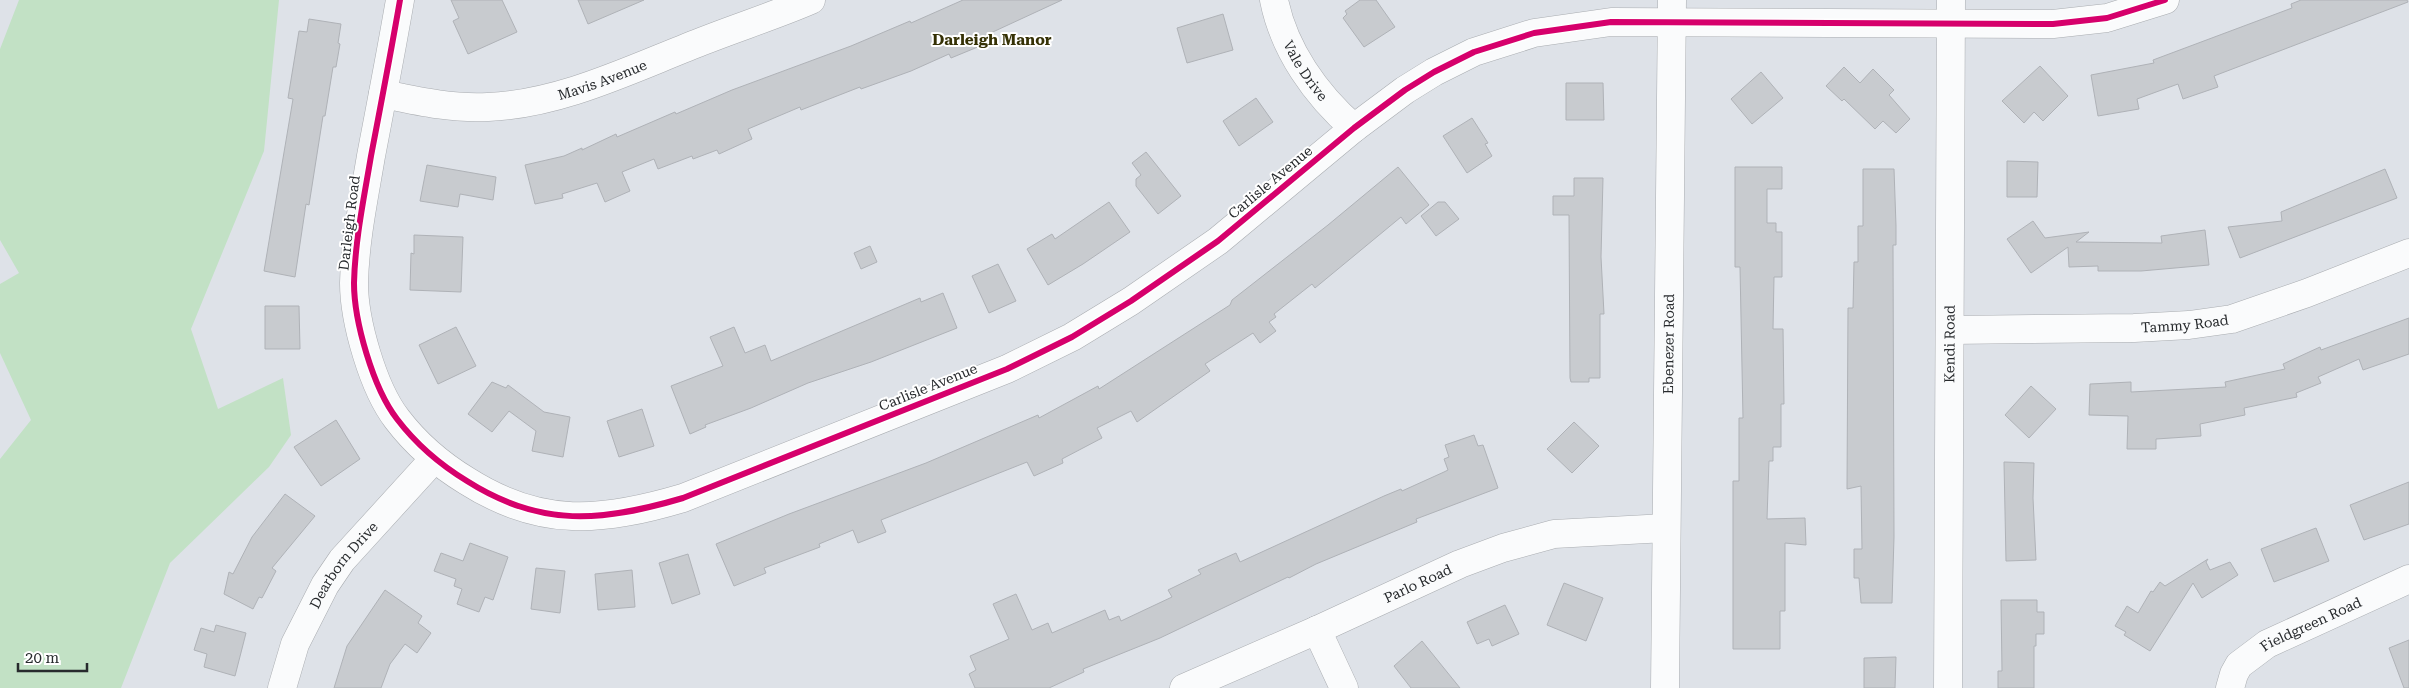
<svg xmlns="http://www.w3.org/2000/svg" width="2409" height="688" viewBox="0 0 2409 688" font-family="'Roboto Serif',serif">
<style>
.green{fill:#c2e1c5}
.building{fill:#c8cbcf;stroke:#afb2b7}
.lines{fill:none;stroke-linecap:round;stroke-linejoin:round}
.minor-casing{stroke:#a9acb0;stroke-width:29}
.minor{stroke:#fafbfc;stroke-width:28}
.cycleway-casing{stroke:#fff;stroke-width:9}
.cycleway{stroke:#d6006c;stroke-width:6}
.labels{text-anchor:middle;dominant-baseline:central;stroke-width:4;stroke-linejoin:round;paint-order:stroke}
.street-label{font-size:14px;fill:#272a2d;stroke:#fff}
.neighbourhood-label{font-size:15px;font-weight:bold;fill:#353105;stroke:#fff}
</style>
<rect width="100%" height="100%" fill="#dee2e8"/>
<path class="green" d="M19,0h260l-15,151 -73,178 27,80 65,-31 8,57 -22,32 -99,96 -49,125h-121v-229l31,-39 -31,-67v-69l19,-11 -19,-33v-191z"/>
<g class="building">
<path d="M451,0h51l15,32 -49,22 -15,-33 6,-3z"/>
<path d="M578,0h66l-56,24z"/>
<path d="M963,0h99l-80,37 3,7 -34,14 -2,-4 -38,17 -50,18 -1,-2 -59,23 -1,-3 -52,22 4,10 -33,15 -2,-4 -24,9 -1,-3 -34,13 -4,-10 -32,13 8,19 -25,11 -8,-19 -35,11 1,4 -28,6 -10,-39 39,-9 18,-8v2l34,-16 1,3 58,-25 1,2 56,-24 119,-44 59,-25 1,2z"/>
<path d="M1360,0h16l19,27 -31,20 -21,-29 4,-4 -2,-3z"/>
<path d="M2301,0h106l1,2 -194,74 4,11 -35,12 -5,-15 -41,15 2,10 -41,7 -7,-41 63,-12 -1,-3 139,-52 -1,-4z"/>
<path d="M1223,14l10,36 -46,13 -10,-35z"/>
<path d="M309,19l32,5 -3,19 2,1 -4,23h-3l-8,49h-2l-14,89 -3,-1 -11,73 -31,-6 29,-172 -5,-1 11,-67 8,1z"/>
<path d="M2040,66l28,30 -25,25 -9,-9 -10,11 -22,-22z"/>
<path d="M1844,67l16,16 13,-14 21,21 -5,5 21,24 -14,14 -13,-12 -8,8 -31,-30 -2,2 -16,-15z"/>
<path d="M1761,72l22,26 -31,26 -21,-25z"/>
<path d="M1566,83h37l1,37h-38z"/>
<path d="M1256,98l17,24 -34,24 -16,-25z"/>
<path d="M1472,118l16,25 -3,1 7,12 -25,17 -24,-37z"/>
<path d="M1146,152l35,44 -23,18 -22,-28v-7l5,-4 -9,-12z"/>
<path d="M2007,161l31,1 -1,35h-30z"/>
<path d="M427,165l69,12 -3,23 -33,-6 -2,13 -38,-6z"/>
<path d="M1398,167l31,38 -23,19 -5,-7 -86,71 -3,-4 -38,30 2,3 -7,5 7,9 -16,12 -7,-10 -48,31 5,7 -73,51 -6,-11 -34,17 5,10 -40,21 1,4 -29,13 -7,-14 -146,58 5,12 -28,11 -5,-13 -34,14 1,3 -56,21 2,5 -32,13 -18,-42 73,-30 137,-51 112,-48 1,3 59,-32 1,3 131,-84 2,-5 96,-75z"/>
<path d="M1735,167h47v22h-15v34h9v9h6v45h-8l-1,52h10l1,75h-3v43h-8v14h-4l-2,58 38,-1 1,27 -21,-2v68h-5v38h-47v-168h6v-63h4l-3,-151h-5z"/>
<path d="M1863,169h31l2,57v19h-3l1,292 -2,66h-31l-2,-25h-5v-29h8l-1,-63 -14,3 1,-181h5l1,-46h4v-36h5z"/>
<path d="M2385,169l12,29 -157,60 -12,-31 54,-6 -1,-9z"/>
<path d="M1574,178h29l-2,79 3,57h-4v64h-11v4h-18l-1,-4 -1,-163h-16v-19h21z"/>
<path d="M1109,202l21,30 -47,32 -35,21 -21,-36 25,-15 3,5z"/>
<path d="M1438,202h7l14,17 -23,17 -15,-20z"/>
<path d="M2033,221l12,17 44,-6 -13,10 86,1 -1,-7 44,-6 4,35 -68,6h-43v-5l-29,1 -1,-20 -37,26 -24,-34z"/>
<path d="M414,235l49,2 -2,55 -51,-2 1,-37 3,1z"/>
<path d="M870,246l7,16 -16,7 -7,-16z"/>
<path d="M998,264l18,37 -27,12 -17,-37z"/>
<path d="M943,293l14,35 -86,34 -63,21 -57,25 -46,17 1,2 -16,7 -19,-48 52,-20 -13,-29 24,-10 11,26 20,-8 6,16 149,-63 1,4z"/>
<path d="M265,306h34l1,43h-35z"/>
<path d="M2409,318v36l-46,16 -4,-11 -41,18 3,6 -25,10 1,4 -53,11 1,7 -45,9 1,12 -45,3v10h-29l1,-33 -39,-1 1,-31 41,-2v10l95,-5 -1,-5 60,-13 -2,-5 37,-17 1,3z"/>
<path d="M456,327l20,39 -38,18 -19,-39z"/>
<path d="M492,382l14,6 2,-3 36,27 26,5 -7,40 -31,-6 4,-20 -27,-20 -17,21 -24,-18z"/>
<path d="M2031,386l25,23 -27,29 -24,-23z"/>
<path d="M642,409l12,37 -35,11 -12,-36z"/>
<path d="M336,420l24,39 -39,27 -27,-39z"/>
<path d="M1574,422l25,24 -27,27 -25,-24z"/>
<path d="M1474,435l4,11 5,-1 15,43 -82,31 1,3 -101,42 -27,14 -1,-1 -128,61 -77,31 1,3 -35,16h-74l-6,-14 7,-4 -6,-14 39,-17 -16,-35 23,-10 16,36 16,-7 4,10 53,-23 4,10 10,-4 2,5 51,-24 -4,-7 33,-16 -3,-4 38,-17 4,9 144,-66 17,-7 1,2 42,-19 4,-2 -4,-11 5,-2 -4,-12z"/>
<path d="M2004,462l30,1 -1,35 3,62 -30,1z"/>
<path d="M2409,482v42l-45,16 -14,-35z"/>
<path d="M285,494l30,22 -43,52 4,3 -14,27 -3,-1 -6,12 -29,-15 5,-22 4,2 19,-37z"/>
<path d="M2316,528l13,33 -55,21 -13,-33z"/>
<path d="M470,543l38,14 -15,43 -8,-3 -6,15 -22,-8 5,-15 -8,-3 2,-7 -22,-8 7,-18 22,8z"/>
<path d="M688,554l12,40 -28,10 -13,-41z"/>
<path d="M2208,559l-2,3 4,8 20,-8 8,13 -36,23 -9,-15 -43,68 -26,-16 2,-3 -11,-6 12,-20 11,7 13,-22 2,1 7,-10 5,4z"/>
<path d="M536,568l29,3 -5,42 -29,-4z"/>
<path d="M632,570l3,37 -37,3 -3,-36z"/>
<path d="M1564,583l39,15 -17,43 -39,-16z"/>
<path d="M385,590l37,26 -4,7 13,10 -14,20 -12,-9 -15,20 -9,24h-47l13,-42z"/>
<path d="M2001,600h36v12h7v22h-8v12h-2v42h-36v-17h4z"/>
<path d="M1505,605l14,29 -27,12 -3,-7 -12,5 -10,-22z"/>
<path d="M216,625l30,8 -11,43 -31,-9 3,-13 -13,-4 7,-22 13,4z"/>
<path d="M2409,640v48h-5l-15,-40z"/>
<path d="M1422,641l38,47h-49l-17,-22z"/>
<path d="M1896,657l-1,31h-31v-30z"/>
</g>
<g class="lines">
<g class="minor-casing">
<g id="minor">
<path d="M400,0c-9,52 -19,104 -29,156 -7,42 -16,84 -17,127 0,38 19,105 43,136 19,25 42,45 70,62 74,47 135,41 216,17l324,-129 65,-32 59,-36 87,-60 136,-113 51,-38 29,-18 40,-20 60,-19 77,-11 442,2 54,-6 58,-18"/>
<path id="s1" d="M1274,0c10,50 42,95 80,128"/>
<path id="s2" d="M383,94c34,7 69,15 105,13 73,-3 143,-38 210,-64 37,-15 76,-27 113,-43"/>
<path id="s3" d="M1950,330l184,-2 55,-3 43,-6 75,-26 102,-40"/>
<path d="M1317,630l27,58"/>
<path id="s4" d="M282,688l13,-44 30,-59 17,-25 92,-101"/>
<path id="s5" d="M1184,688l133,-58 143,-66 43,-16 51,-14 112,-6"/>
<path id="s6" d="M1665,688l7,-688"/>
<path id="s7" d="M1948,688l3,-688"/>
<path id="s8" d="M2230,688l4,-14 5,-9 28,-21 142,-65"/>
</g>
</g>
<use href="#minor" class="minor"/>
<g class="cycleway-casing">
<path id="cycleway" d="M400,0c-9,52 -19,104 -29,156 -7,42 -16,84 -17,127 0,38 19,105 43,136 19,25 42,45 70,62 74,47 135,41 216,17l324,-129 65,-32 59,-36 87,-60 136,-113 51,-38 29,-18 40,-20 60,-19 77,-11 442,2 54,-6 58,-18"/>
</g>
<use href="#cycleway" class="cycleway"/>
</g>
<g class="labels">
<g class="street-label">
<text stroke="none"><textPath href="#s1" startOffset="78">Vale Drive</textPath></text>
<text stroke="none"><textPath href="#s2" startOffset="224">Mavis Avenue</textPath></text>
<text transform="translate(1270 182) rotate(-40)">Carlisle Avenue</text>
<text transform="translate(349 223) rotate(-83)">Darleigh Road</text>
<text stroke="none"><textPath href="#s3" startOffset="235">Tammy Road</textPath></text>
<text stroke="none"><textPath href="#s6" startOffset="344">Ebenezer Road</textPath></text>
<text stroke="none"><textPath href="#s7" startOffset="344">Kendi Road</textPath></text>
<text transform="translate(928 387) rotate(-22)">Carlisle Avenue</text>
<text stroke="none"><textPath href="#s4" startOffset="139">Dearborn Drive</textPath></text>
<text stroke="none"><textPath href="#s5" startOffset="256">Parlo Road</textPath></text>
<text stroke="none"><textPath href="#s8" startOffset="108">Fieldgreen Road</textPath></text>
</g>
<g class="neighbourhood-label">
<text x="992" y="40">Darleigh Manor</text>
</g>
</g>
<path d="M18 663v8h69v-8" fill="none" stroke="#272a2d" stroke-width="2.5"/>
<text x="25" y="663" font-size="15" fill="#272a2d" stroke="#ffffff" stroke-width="4" paint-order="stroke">20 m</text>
</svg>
